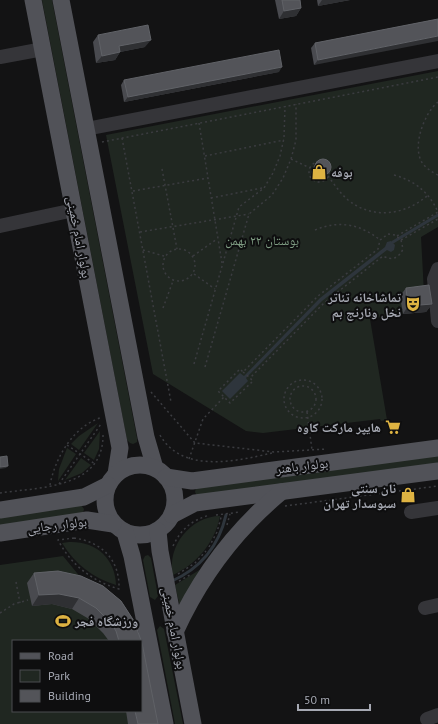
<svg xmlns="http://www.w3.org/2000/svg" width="438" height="724" viewBox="0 0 438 724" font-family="'PT Sans','Noto Naskh Arabic',sans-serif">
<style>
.green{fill:#202721}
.water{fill:#2e353c}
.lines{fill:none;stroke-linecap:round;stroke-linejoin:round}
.stream{stroke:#2e353c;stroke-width:3}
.path{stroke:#3b3c40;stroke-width:1.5;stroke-dasharray:2 3;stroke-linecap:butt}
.minor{stroke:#353539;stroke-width:14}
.major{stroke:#515258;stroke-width:17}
.wall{fill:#494a4f}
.shaded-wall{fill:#2f3033}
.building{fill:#535459;stroke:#606267}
.labels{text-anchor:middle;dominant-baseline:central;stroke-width:4;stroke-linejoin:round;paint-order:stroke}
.poi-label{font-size:13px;font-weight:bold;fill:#a6a9b3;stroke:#0e0e0f;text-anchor:end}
.street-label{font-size:13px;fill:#a6a9b3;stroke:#0e0e0f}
.park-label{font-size:13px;fill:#7f9d83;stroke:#0e0e0f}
</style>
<rect width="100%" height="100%" fill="#131314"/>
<g class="green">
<path d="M42,0h10l85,438v4l-4,2 -3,-1 -3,-3z"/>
<path d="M438,71v156l-17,10 3,56 -23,3 2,18 -33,5 17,101 -6,1 -1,-2 -117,14 -17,-2 -93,-57 -47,-239z"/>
<path d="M98,423l-19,27 -8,-6 8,-8z"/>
<path d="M100,431l-1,18 -5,11 -10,-7z"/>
<path d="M67,448l9,6 -18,27 1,-12z"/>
<path d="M438,454v12l-241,30 -2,-4 1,-4z"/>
<path d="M81,458l10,7 -9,8 -17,7z"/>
<path d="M81,505l3,4 -1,4 -83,14v-11z"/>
<path d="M220,516c-5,26 -23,48 -47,59 -7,-28 18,-59 47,-59z"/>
<path d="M69,542c27,-1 46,16 47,43 -23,-7 -41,-21 -54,-42z"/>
<path d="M148,555l3,3 7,38 -3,4 -5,-3 -7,-37 2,-4z"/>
<path d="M63,556l70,85h-120v70h128l11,13h-152v-159z"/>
<path d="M201,569l-21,38 -5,-22z"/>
<path d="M160,626l4,3 19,95h-8l-18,-94z"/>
</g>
<path class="water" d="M391,241l4,4 -1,5 -3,2 -4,-2 -65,51 -76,77 2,3 -18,18 -8,-8 18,-18 4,3 76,-78 65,-51 2,-5z"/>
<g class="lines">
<g class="stream">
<path d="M393,242l45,-27"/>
<path d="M172,581c29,-13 47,-36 54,-66"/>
</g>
<g class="path">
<path d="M438,102c-14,11 -27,46 -15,62 4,5 9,8 15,11"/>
<path d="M199,123l23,140"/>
<path d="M122,138l49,264"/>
<path d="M102,142l336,-65"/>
<path d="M205,156l79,-16"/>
<path d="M291,159l19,9"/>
<circle cx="319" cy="172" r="10"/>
<path d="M162,169l15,80"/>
<path d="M394,175c21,6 35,17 44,37"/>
<path d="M328,176c6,8 12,17 20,24 25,20 58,15 80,-5"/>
<path d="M133,191l75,-13"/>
<path d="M211,198l51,-10"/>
<path d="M315,230c24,-10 45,-6 65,10"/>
<path d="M140,232l109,-18"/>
<path d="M388,234l7,1 6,5 2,9c-4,9 -11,12 -20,7l-59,47 -74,75 3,3 -23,22 -12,-12 22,-22 3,3 75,-76 60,-47 2,-9z"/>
<path d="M397,236l41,-24"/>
<path d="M401,240l37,-21"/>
<circle cx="179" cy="265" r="16"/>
<path d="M143,250l21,6"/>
<path d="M193,256l24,-17"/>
<path d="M194,274l21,15"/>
<path d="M163,308l10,-27"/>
<path d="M194,364l45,-157 25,-19 9,-15 7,-17 4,-18 1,-32"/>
<path d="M205,367l44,-153 23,-19 11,-17 8,-19 5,-19v-36"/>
<path d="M243,372l6,5"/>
<circle cx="303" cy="399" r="19"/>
<circle cx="303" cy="399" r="13"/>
<path d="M151,392l44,51 79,9 53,-3"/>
<path d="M307,412l5,38"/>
<path d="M160,435c22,39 77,26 112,18"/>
<path d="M67,445l28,19"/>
<path d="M189,459l14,-40 21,-22"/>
<path d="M59,484l42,-60"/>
<path d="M50,485c5,-27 23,-58 50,-67"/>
<path d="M0,493c40,-6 104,-4 103,-59"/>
<path d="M285,506l153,-20"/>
<path d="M216,515l24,-3"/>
<path d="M227,525l3,-11"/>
<path d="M74,538c28,4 46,22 45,51 -27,-8 -48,-24 -61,-49z"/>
<path d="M173,546c8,-17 19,-26 37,-31"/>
<path d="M209,547l8,-15 5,-18"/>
<path d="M178,574l17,-11 11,-12"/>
<path d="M179,581l11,-6"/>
<path d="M16,582l4,21"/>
<path d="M0,613l14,-9 14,-4"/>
</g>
<g class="minor">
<path d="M0,57l43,-8"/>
<path d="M86,129l352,-68"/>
<path d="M0,226l74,-16"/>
<path d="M438,269l-4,10 4,42"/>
<path d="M411,512l27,-4"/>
<path d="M425,608l13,-3"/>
<path d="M427,719l11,-4"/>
</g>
<g class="major">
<path d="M33,0l87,448 -4,26"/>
<path d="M61,0l85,437 9,31"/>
<circle cx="140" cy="500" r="35"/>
<path d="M166,477l26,4 246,-33"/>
<path d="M0,510l84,-13 24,-12"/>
<path d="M172,515l23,-12 243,-32"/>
<path d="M158,531l2,20 33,173"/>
<path d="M125,532l7,24 33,168"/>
<path d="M0,533l87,-13 26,4"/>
<path d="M175,632c25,-55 59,-101 106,-140"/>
</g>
</g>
<g class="wall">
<path d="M275,0h25l1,8 -5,8 -17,3z"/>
<path d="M317,0h33l-32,6z"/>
<path d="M438,19l-124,46 -3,-17 4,-5z"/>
<path d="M98,35l47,12 -25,5 -5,8 -19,3 -3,-21z"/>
<path d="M279,72l-155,30 -3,-17 3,-5z"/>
<path d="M317,161l8,17 -6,2 -6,-2 -2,-6 3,-6z"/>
<path d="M406,288l26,16 -6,8 -23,2 -3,-18z"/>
<path d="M58,571l23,5 22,10 18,15 13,20 8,22 16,81h-30l-2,-13h15v-70h-32l-6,-8 -14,-14 -17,-10 -20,-5 -20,2 -5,-23 7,-10z"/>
</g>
<g class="shaded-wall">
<path d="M322,0h28l-32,6z"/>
<path d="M301,8l-5,8 -17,3 5,-8z"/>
<path d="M438,36v5l-124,24 4,-5z"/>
<path d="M151,40l-6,7 -25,5 -5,8 -19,3 6,-7 17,-10z"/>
<path d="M282,67l-3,5 -155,30 4,-5z"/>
<path d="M329,172l-4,6 -6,2 4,-5z"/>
<path d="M432,304l-6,8 -23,2 5,-8z"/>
<path d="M8,466l-2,2 -6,1v-2z"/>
<path d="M59,594l20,4 -7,11 -20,-5 -20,2 7,-11z"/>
</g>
<g class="building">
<path d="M282,0h18l1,8 -17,3z"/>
<path d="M438,19v17l-120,24 -3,-17z"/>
<path d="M148,25l3,15 -32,6 1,6 -18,4 -4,-21z"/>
<path d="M279,50l3,17 -154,30 -4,-17z"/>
<circle cx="323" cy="167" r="8"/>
<path d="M429,285l3,19 -24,2 -2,-18z"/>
<path d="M7,456l1,10 -8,1v-10z"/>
<path d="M58,571l23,5 22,10 18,15 13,20 8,22 16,81h-20l-3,-13h6v-70h-22l-3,-10 -5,-8 -15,-15 -17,-10 -20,-4 -20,1 -5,-22z"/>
</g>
<defs>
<g id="shop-bare" transform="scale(1.2)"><path d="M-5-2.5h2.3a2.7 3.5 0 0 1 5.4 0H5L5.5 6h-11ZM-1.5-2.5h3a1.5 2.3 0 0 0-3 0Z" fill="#deb342" stroke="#0e0e0f" stroke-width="2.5" paint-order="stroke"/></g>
<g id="theatre-bare" transform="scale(1.2)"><path d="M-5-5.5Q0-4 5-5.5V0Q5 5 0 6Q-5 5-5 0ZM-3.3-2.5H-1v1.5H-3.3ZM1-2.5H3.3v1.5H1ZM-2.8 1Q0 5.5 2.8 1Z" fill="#deb342" stroke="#0e0e0f" stroke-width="2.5" paint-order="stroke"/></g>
<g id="supermarket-bare" transform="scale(1.2)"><path d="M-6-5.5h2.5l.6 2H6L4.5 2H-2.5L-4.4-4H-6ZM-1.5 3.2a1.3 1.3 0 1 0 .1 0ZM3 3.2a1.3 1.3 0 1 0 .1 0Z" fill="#deb342" stroke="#0e0e0f" stroke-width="2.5" paint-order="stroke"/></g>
<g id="stadium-bare" transform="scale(1.2)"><path d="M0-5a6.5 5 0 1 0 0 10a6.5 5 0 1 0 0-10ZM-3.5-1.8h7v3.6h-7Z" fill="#deb342" stroke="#0e0e0f" stroke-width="2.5" paint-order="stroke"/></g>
</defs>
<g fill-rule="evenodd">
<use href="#shop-bare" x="319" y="172"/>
<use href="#theatre-bare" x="413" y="304"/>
<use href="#supermarket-bare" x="393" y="427"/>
<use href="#shop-bare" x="408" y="495"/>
<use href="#stadium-bare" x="63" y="621"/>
</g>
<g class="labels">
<g class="poi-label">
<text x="331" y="172" text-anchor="start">بوفه</text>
<text x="401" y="297">تماشاخانه تئاتر<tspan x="401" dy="15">نخل ونارنج بم</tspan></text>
<text x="381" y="427">هایپر مارکت کاوه</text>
<text x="396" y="488">نان سنتی<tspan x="396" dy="15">سبوسدار تهران</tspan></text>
<text x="75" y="621" text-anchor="start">ورزشگاه فجر</text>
</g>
<g class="street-label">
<text transform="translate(79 237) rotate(79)">بولوار امام خمینی</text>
<text transform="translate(302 466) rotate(-7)">بولوار باهنر</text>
<text transform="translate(57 525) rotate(-7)">بولوار رجایی</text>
<text transform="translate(174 628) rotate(79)">بولوار امام خمینی</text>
</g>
<g class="park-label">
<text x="262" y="240">بوستان ۲۲ بهمن</text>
</g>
</g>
<rect x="12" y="640" width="130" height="72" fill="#0e0e0f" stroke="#4b4c51"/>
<rect x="20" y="653" width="20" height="6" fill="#515258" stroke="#4b4c51"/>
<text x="48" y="660" font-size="12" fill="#a6a9b3">Road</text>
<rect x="20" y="670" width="20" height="12" fill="#202721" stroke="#4b4c51"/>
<text x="48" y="680" font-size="12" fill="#a6a9b3">Park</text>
<rect x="20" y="690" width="20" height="12" fill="#535459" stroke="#4b4c51"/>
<text x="48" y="700" font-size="12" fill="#a6a9b3">Building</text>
<path d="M298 704v6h72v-6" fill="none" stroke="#a6a9b3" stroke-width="2"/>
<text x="304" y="704" font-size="12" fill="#a6a9b3" stroke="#0e0e0f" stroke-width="3" paint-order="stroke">50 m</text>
</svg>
